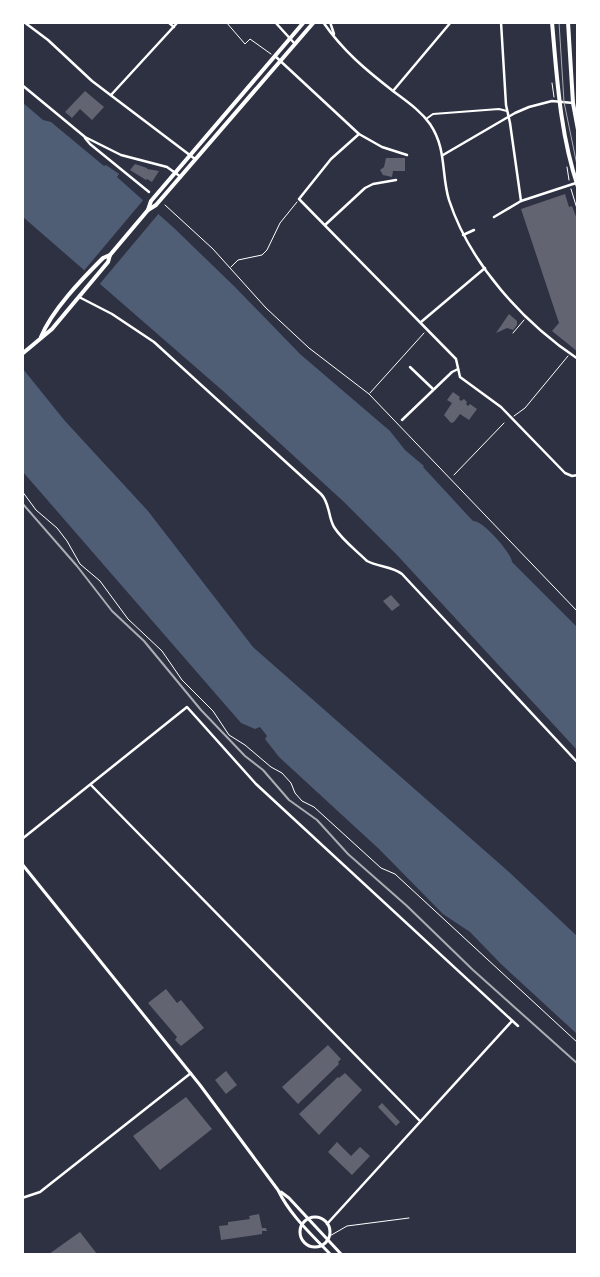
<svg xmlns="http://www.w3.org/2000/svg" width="600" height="1277" viewBox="0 0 600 1277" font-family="Raleway,sans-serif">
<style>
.water{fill:#4f5d75}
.pier{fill:#2d3142}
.building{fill:#626471}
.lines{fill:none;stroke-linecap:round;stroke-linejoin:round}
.path{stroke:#fff;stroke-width:1}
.service{stroke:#fff;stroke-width:1}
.pedestrian{stroke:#fff;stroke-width:2}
.minor{stroke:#fff;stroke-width:2.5}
.tertiary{stroke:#fff;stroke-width:2.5}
.secondary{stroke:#fff;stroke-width:3}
.primary{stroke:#fff;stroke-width:4}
.tram{stroke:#abadb3;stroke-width:1}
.rail{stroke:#abadb3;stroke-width:2}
</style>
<rect width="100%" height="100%" fill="#2d3142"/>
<g class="water">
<path d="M22,102l21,18 8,2 53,44 2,-1 13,9 -2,3 57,51 61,59 65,67 90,77 15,19 19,16 -1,1 50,54c10,-1 39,33 39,41l65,65v123l-180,-195 -53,-53 -121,-111 -200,-174z"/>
<path d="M23,369l42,52 83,90 105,136 256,225 68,64v98l-76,-70 -31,-32 -27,-18 -64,-65 -100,-92 -14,-18 2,-3 -7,-9 -5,2 -14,-6 -218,-251z"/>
</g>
<path class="pier" d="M145,198l15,14 -62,74 -16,-13z"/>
<g class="building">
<path d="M85,91l19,16 -12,13 -12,-11 -8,9 -7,-6z"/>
<path d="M386,158h19v13h-12l-1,6 -9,-2 -3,-5 4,-3z"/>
<path d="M135,164l12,4v1l12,2 -7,11 -5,-3 -1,1 -16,-10z"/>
<path d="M565,194l4,13 3,-1 6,16v130l-26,-21 7,-8 -38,-114z"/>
<path d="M509,314l8,7v4l-4,5 -6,-2 -11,5z"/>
<path d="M453,392l7,5 -1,2 2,2 3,-2 3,3 -1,2 2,2 2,-2 7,5 -8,11 -9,-6 -6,8 -3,1 -7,-8 8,-12 -5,-3z"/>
<path d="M391,595l9,10 -8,6 -9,-10z"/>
<path d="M166,989l11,14 4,-3 23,28 -23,18 -6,-6 2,-3 -29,-34z"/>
<path d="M328,1045l13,14 -3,3 1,2 -41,40 -16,-17z"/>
<path d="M226,1071l11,14 -11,9 -11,-14z"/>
<path d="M345,1073l17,17 -43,45 -20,-21 39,-37 1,1z"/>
<path d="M186,1097l26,32 -52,41 -27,-34z"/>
<path d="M382,1103l18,19 -4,4 -18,-19z"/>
<path d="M337,1142l14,14 9,-9 10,9 -18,19 -24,-23z"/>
<path d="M259,1214l3,14h4l1,3h-5v3l-41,6 -2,-14 9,-1v-3l22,-3 -1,-3z"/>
<path d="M80,1232l17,22h-48z"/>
</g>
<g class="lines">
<g class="path">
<path d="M226,22l19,22 5,-5 21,15"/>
<path d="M552,83l2,14"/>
<path d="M567,167l2,13"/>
<path d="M571,189l7,23"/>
<path d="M165,205l48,44 53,59 43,40 60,46 209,218"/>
<path d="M231,267l7,-7 24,-5 5,-5 13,-27 17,-21"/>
<path d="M513,333l11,-13"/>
<path d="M370,393l54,-60"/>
<path d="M514,416l11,-8 43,-52"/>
<path d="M454,475l50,-52"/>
<path d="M22,491l14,19 21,18 10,13 13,23 20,17 28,38 34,32 20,29 31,31 16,24 16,10 26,22 11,6 9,10 4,10 7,8 12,6 67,61 14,6 183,169"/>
</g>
<path class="service" d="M328,1237l19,-11 62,-8"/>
<path class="pedestrian" d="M426,119l7,-5 66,-5 8,2"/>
<g class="minor">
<path d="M24,22l24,18 44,41 103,78"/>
<path d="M168,22l6,5"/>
<path d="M275,22l20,22"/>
<path d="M323,22c20,29 43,48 70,69 13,10 27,19 37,33 17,25 11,50 19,76 21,64 74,122 129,159"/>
<path d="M330,22l4,12"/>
<path d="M501,22l5,83 4,18 11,78"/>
<path d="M275,56l84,78 23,13 25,8"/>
<path d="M22,85l63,52 36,18 46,12 14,10"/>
<path d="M393,91l58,-69"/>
<path d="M111,95l67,-73"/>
<path d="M359,134l-28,25 -32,40 157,160 4,18 41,30 64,66 7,3 6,-1"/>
<path d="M85,138l5,6 59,48"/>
<path d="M443,155l72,-42 14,-6 23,-6 21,2"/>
<path d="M494,217l27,-16 55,-18"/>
<path d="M325,225l40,-37 8,-4 23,-4"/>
<path d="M463,235l11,-5"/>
<path d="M421,322l64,-54"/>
<path d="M410,367l23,22"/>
<path d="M402,420l50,-48 6,-3"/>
<path d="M91,785l329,336"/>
<path d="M22,839l165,-132 69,77 262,242"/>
<path d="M22,1198l18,-6 151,-119"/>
<path d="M327,1224l185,-203"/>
</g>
<path class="tertiary" d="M79,297l33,17 42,28 167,152c9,9 7,23 13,33 8,13 23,24 33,34 11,6 25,5 35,13l176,189"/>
<g class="secondary">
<path d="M22,864l178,221 78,105c12,25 33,44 52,64"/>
<path d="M281,1192l8,6 52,56"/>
<circle cx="315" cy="1232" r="15"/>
</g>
<g class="primary">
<path d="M552,22c5,56 8,112 26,165"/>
<path d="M568,22l5,81 5,27"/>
<path d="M148,210l8,-5 158,-183"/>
<path d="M41,337c11,-27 41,-58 62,-79l7,-3"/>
<path d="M22,354l30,-25 56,-67 2,-7 38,-45 3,-9 153,-179"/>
</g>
<path class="tram" d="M559,22l5,80 14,68"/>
<path class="rail" d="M22,503l55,63 35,45 32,30 57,69 44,46 18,14 26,30 28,20 31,34 59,52 66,64 105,94"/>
</g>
<rect width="600" height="1277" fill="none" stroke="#ffffff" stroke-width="48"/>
</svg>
